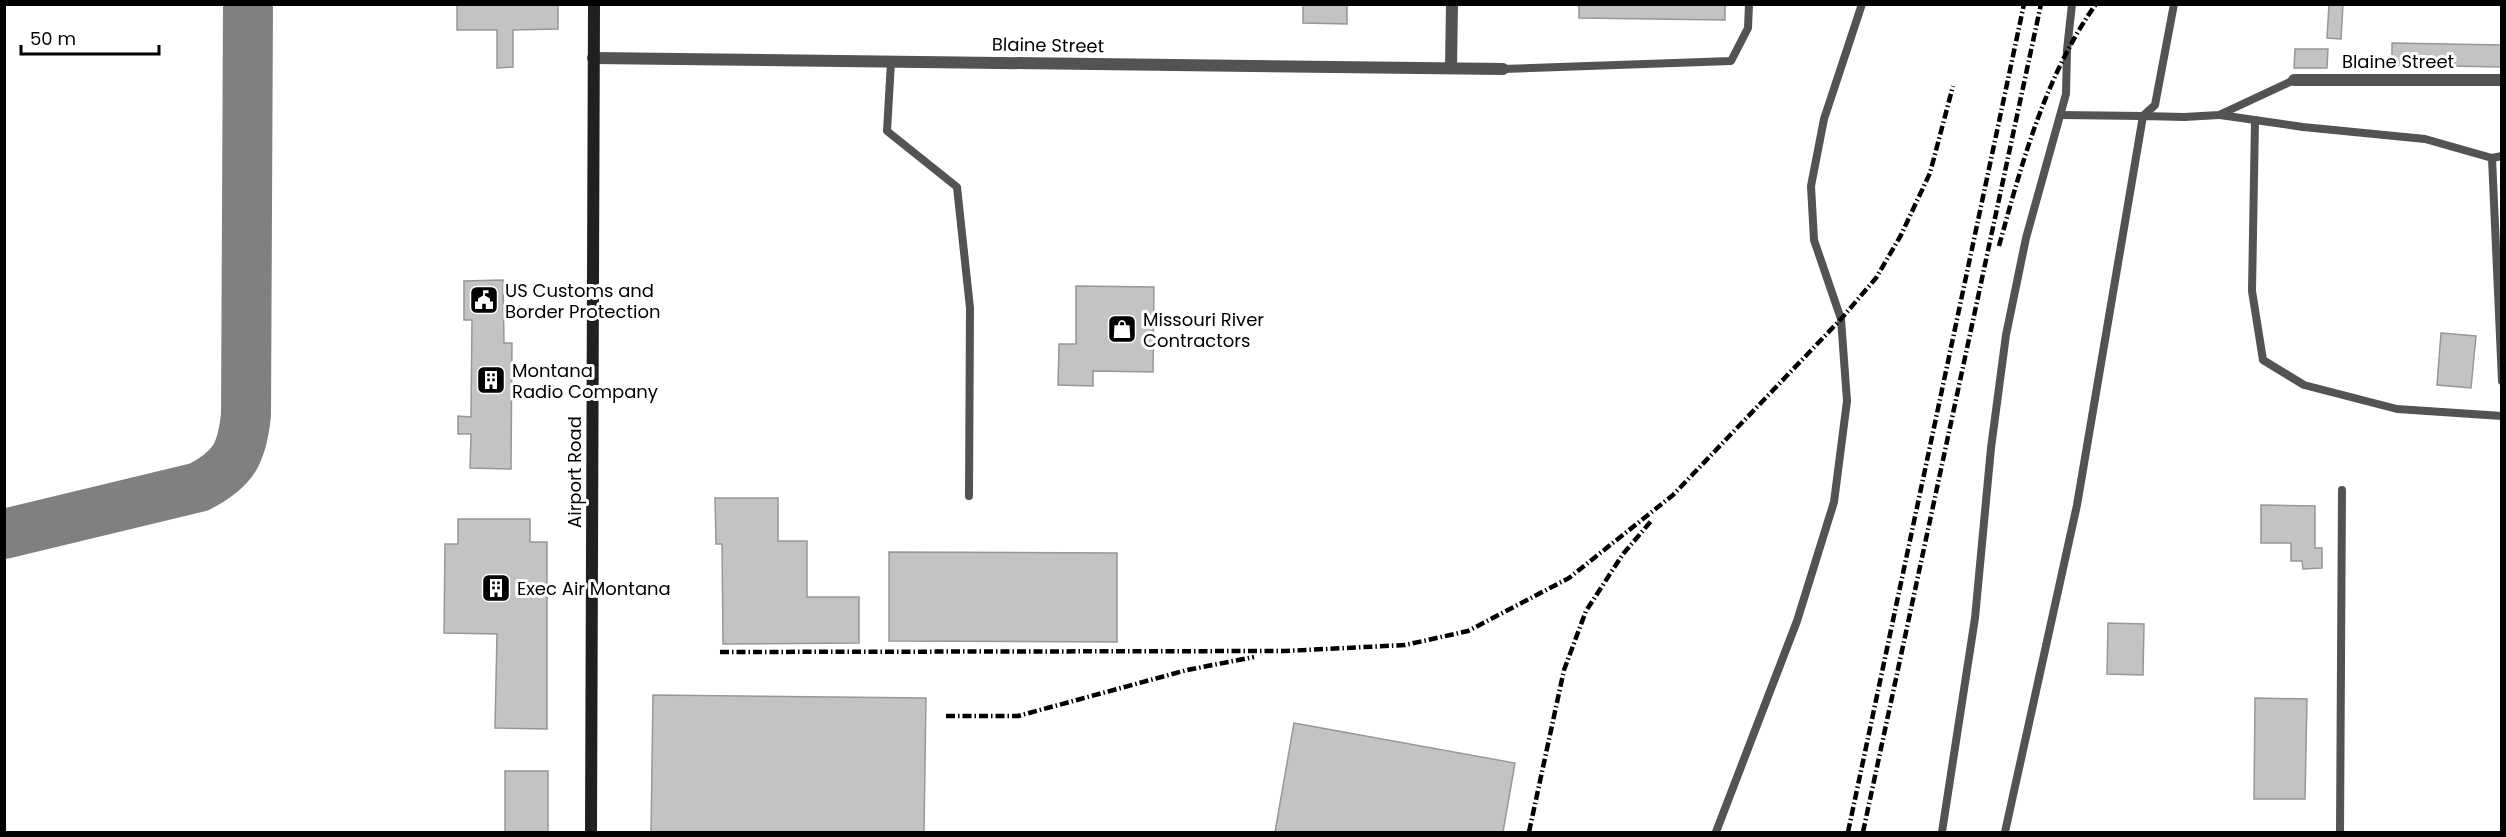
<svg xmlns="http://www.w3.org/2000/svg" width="2506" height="837" viewBox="0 0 2506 837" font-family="Poppins,sans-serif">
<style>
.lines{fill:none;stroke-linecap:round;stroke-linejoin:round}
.taxiway{stroke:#808080;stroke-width:50}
.building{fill:#c3c3c3;stroke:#979797;stroke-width:1.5}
.lane{stroke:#535353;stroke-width:8}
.street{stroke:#535353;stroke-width:12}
.secondary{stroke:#202020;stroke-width:12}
.rail{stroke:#000;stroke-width:4.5;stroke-dasharray:9 3 1.5 3;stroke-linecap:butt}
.labels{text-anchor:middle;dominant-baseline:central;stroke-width:6;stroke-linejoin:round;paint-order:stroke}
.street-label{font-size:18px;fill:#000;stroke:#fff}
.poi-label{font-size:18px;fill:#000;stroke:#fff;text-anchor:start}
</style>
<rect width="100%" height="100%" fill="#fff"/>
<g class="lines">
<path class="taxiway" d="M4,534l195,-47c35,-18 43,-34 47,-72l2,-411"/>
</g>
<g class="building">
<path d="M457,4h101v25l-45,1v37l-16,1v-38h-40z"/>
<path d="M1303,4h44v20l-44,-1z"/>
<path d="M1579,4h146v16l-146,-2z"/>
<path d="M2329,4h14l-2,35 -14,-1z"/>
<path d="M2392,43l110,2v22l-110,-2z"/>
<path d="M2295,49h33l-1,19h-33z"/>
<path d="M503,280l1,63h8l-1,126 -41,-1 1,-34h-13v-18l13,1 1,-97h-8v-39z"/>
<path d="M1076,286l78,1 -1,85 -60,-1v15l-35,-1 1,-41h17z"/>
<path d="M2441,333l35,3 -5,52 -34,-3z"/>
<path d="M715,498h63v43h29v56h52v46l-136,1 -1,-100h-6z"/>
<path d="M2261,505l54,1v42h7v20l-19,1 -1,-8h-11v-18h-30z"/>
<path d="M458,519h72v23h17v187l-52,-1 2,-94 -53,-1 1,-89h13z"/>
<path d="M889,552l228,1v89l-228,-1z"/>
<path d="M2108,623l36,1 -1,51 -36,-1z"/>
<path d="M653,695l273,3 -2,134h-273z"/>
<path d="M2255,698l52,1 -2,100h-51z"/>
<path d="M1294,723l221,40 -12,69h-228z"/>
<rect x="505" y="771" width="43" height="61"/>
</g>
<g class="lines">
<g class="lane">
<path d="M891,62l-4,69 70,56 13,121 -1,188"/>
<path d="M1503,69l228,-8 17,-33 1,-24"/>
<path d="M2061,115l82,1 12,-11 19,-101"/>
<path d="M2220,115l83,12 122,12 67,19 10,223"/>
<path d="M2255,120l-3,171 11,69 41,25 93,24 105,7"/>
<path d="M2492,158l10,-2"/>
<path d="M1716,832l81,-211 37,-119 13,-101 -6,-82 -27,-79 -3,-54 13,-67 38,-115"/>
<path d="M1942,832l33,-214 16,-170 15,-113 20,-97 40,-144 1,-44 5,-46"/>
<path d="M2005,832l72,-327 66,-389 41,1 35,-2 75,-35"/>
<path d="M2340,832l2,-342"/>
</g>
<g class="street">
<path d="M593,58l910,11"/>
<path d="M1451,68l1,-64"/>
<path d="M2294,80h208"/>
</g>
<path class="secondary" d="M591,832l3,-828"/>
<g class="rail">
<path d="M1999,246c23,-83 46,-170 97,-242"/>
<path d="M720,652l565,-1 120,-6 63,-14 101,-53 104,-83 168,-176 35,-41 25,-43 29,-62 23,-87"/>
<path d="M946,716h72l169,-46 67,-13"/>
<path d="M1529,832l35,-162 22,-59 37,-57 29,-34"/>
<path d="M1848,832l176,-828"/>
<path d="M1863,832l178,-828"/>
</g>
</g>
<defs>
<g id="civic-square" transform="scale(1.5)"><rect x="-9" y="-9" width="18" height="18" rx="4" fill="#000" stroke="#fff"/><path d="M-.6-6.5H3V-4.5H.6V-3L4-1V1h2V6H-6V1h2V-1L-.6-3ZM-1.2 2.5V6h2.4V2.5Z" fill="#fff"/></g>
<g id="shop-square" transform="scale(1.5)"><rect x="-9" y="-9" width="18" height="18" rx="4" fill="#000" stroke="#fff"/><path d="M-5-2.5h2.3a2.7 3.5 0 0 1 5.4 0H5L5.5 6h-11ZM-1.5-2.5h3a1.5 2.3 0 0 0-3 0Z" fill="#fff"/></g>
<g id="building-square" transform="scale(1.5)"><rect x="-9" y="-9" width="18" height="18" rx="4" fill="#000" stroke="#fff"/><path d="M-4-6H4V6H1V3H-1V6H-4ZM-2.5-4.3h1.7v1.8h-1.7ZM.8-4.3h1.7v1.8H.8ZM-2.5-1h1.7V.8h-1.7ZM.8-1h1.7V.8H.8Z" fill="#fff"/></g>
</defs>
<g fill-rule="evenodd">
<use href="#civic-square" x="484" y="300"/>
<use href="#shop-square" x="1122" y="329"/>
<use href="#building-square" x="491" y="380"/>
<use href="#building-square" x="496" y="588"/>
</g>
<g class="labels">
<g class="street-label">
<text transform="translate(1048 45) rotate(1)">Blaine Street</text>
<text x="2398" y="61">Blaine Street</text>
<text transform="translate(574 472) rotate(-90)">Airport Road</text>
</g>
<g class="poi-label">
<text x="505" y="290">US Customs and<tspan x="505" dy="21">Border Protection</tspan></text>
<text x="1143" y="319">Missouri River<tspan x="1143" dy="21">Contractors</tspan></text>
<text x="512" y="370">Montana<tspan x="512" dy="21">Radio Company</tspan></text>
<text x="517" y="588">Exec Air Montana</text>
</g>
</g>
<rect width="2506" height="837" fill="none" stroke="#000000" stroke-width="12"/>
<path d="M21 45v9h138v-9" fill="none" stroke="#000000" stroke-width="3"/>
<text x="30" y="45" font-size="18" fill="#000000" stroke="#ffffff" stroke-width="4.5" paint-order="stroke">50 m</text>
</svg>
